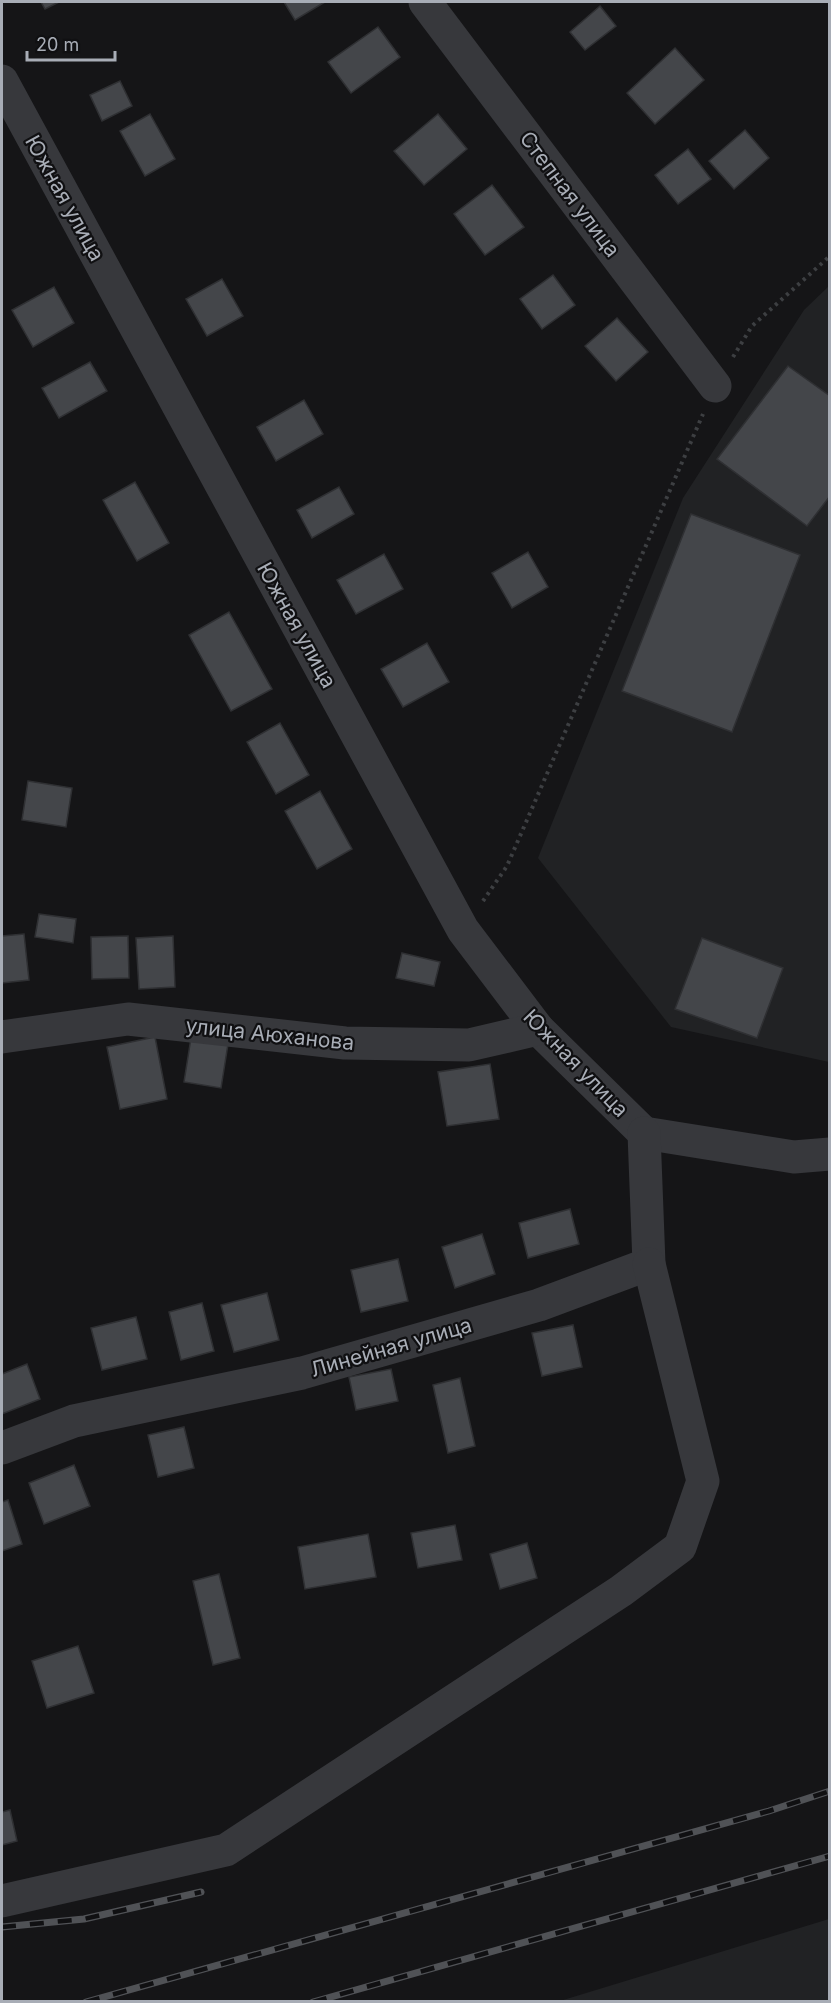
<svg xmlns="http://www.w3.org/2000/svg" width="831" height="2003" viewBox="0 0 831 2003" font-family="Inter,sans-serif">
<style>
.built{fill:#212224}
.building{fill:#44464a;stroke:#2f3033;stroke-width:1.5}
.lines{fill:none;stroke-linecap:round;stroke-linejoin:round}
.path{stroke:#3d3f42;stroke-width:4;stroke-dasharray:3 4.5;stroke-linecap:butt}
.street{stroke:#37383c;stroke-width:33}
.rail-casing{stroke:#505256;stroke-width:7}
.rail{stroke:#101012;stroke-width:4.5;stroke-dasharray:14;stroke-linecap:butt}
.labels{text-anchor:middle;dominant-baseline:central;stroke-width:4.5;stroke-linejoin:round;paint-order:stroke}
.street-label{font-size:21px;fill:#a8adb6;stroke:#101012}
</style>
<rect width="100%" height="100%" fill="#151517"/>
<g class="built">
<path d="M829,286v776l-158,-35 -133,-169 145,-360 121,-188z"/>
<path d="M829,1919v82h-269z"/>
</g>
<g class="building">
<path d="M41,2h18l-14,7z"/>
<path d="M284,2h41l-30,18z"/>
<path d="M600,6l16,20 -31,24 -15,-18z"/>
<path d="M378,27l22,30 -49,36 -23,-31z"/>
<path d="M675,48l29,32 -49,44 -28,-31z"/>
<path d="M120,81l12,25 -30,15 -12,-26z"/>
<path d="M150,114l25,45 -30,17 -25,-45z"/>
<path d="M438,114l29,35 -43,36 -30,-34z"/>
<path d="M745,130l24,28 -35,31 -25,-28z"/>
<path d="M688,149l23,30 -33,25 -23,-29z"/>
<path d="M492,185l32,42 -39,28 -31,-41z"/>
<path d="M553,275l22,30 -33,24 -22,-30z"/>
<path d="M222,279l21,37 -36,20 -21,-37z"/>
<path d="M54,287l20,36 -41,24 -21,-37z"/>
<path d="M617,318l31,34 -32,29 -31,-35z"/>
<path d="M90,362l17,29 -48,27 -17,-30z"/>
<path d="M788,366l42,30v100l-23,30 -90,-67z"/>
<path d="M304,400l19,34 -47,27 -19,-34z"/>
<path d="M135,482l34,61 -32,18 -34,-61z"/>
<path d="M339,487l15,27 -42,24 -15,-28z"/>
<path d="M691,514l109,41 -68,177 -110,-41z"/>
<path d="M528,552l20,35 -36,21 -20,-35z"/>
<path d="M384,554l19,35 -47,25 -19,-34z"/>
<path d="M229,612l43,77 -41,22 -42,-76z"/>
<path d="M427,643l22,39 -46,25 -22,-38z"/>
<path d="M280,723l29,52 -33,19 -29,-52z"/>
<path d="M28,781l44,7 -6,39 -44,-7z"/>
<path d="M320,791l32,58 -35,20 -32,-58z"/>
<path d="M39,914l37,5 -3,24 -38,-6z"/>
<path d="M24,934l5,46 -27,3v-47z"/>
<path d="M128,936l1,42 -37,1 -1,-42z"/>
<path d="M173,936l2,51 -36,2 -3,-51z"/>
<path d="M702,938l81,30 -26,70 -82,-29z"/>
<path d="M402,953l38,9 -6,24 -38,-8z"/>
<path d="M155,1037l12,62 -47,10 -13,-62z"/>
<path d="M191,1038l37,6 -7,44 -37,-6z"/>
<path d="M490,1064l9,55 -52,7 -9,-54z"/>
<path d="M570,1209l9,35 -51,14 -9,-35z"/>
<path d="M482,1234l13,40 -40,14 -13,-41z"/>
<path d="M398,1259l10,42 -47,11 -10,-42z"/>
<path d="M267,1293l12,47 -45,12 -13,-47z"/>
<path d="M202,1303l12,48 -33,9 -12,-48z"/>
<path d="M136,1317l11,42 -45,11 -11,-42z"/>
<path d="M573,1325l9,42 -40,9 -10,-43z"/>
<path d="M27,1364l13,35 -38,15v-40z"/>
<path d="M391,1369l7,32 -42,9 -7,-33z"/>
<path d="M460,1378l15,68 -27,7 -15,-68z"/>
<path d="M184,1427l10,41 -36,9 -10,-42z"/>
<path d="M74,1465l16,41 -46,18 -15,-41z"/>
<path d="M8,1500l14,44 -20,7v-49z"/>
<path d="M455,1525l7,35 -44,8 -7,-35z"/>
<path d="M368,1534l8,43 -71,12 -7,-42z"/>
<path d="M527,1543l10,35 -37,11 -10,-35z"/>
<path d="M219,1574l21,84 -27,7 -20,-84z"/>
<path d="M78,1646l16,47 -47,15 -15,-47z"/>
<path d="M10,1810l7,31 -15,4v-33z"/>
</g>
<g class="lines">
<g class="path">
<path d="M733,357l19,-31 78,-70"/>
<path d="M483,901l24,-35 196,-452"/>
</g>
<g class="street">
<path d="M425,2l290,384"/>
<path d="M2,81l461,849 75,99 106,104"/>
<path d="M2,1037l126,-18 217,24 124,2 69,-16"/>
<path d="M644,1133l150,24 36,-3"/>
<path d="M2,1448l72,-27 228,-48 237,-68 110,-41 -5,-131"/>
<path d="M2,1901l224,-51 395,-259 59,-44 23,-66 -54,-217"/>
</g>
<g class="rail-casing">
<g id="rail">
<path d="M2,1927l82,-8 117,-27"/>
<path d="M86,2002l683,-191 61,-20"/>
<path d="M313,2002l517,-146"/>
</g>
</g>
<use href="#rail" class="rail"/>
</g>
<g class="labels">
<g class="street-label">
<text transform="translate(570 194) rotate(53)">Степная улица</text>
<text transform="translate(65 198) rotate(61)">Южная улица</text>
<text transform="translate(297 625) rotate(61)">Южная улица</text>
<text transform="translate(270 1034) rotate(6)">улица Аюханова</text>
<text transform="translate(576 1063) rotate(46)">Южная улица</text>
<text transform="translate(391 1347) rotate(-16)">Линейная улица</text>
</g>
</g>
<rect width="831" height="2003" fill="none" stroke="#a8adb6" stroke-width="6"/>
<path d="M27 51v9h88v-9" fill="none" stroke="#a8adb6" stroke-width="3"/>
<text x="36" y="51" font-size="18" fill="#a8adb6" stroke="#101012" stroke-width="4.5" paint-order="stroke">20 m</text>
</svg>
